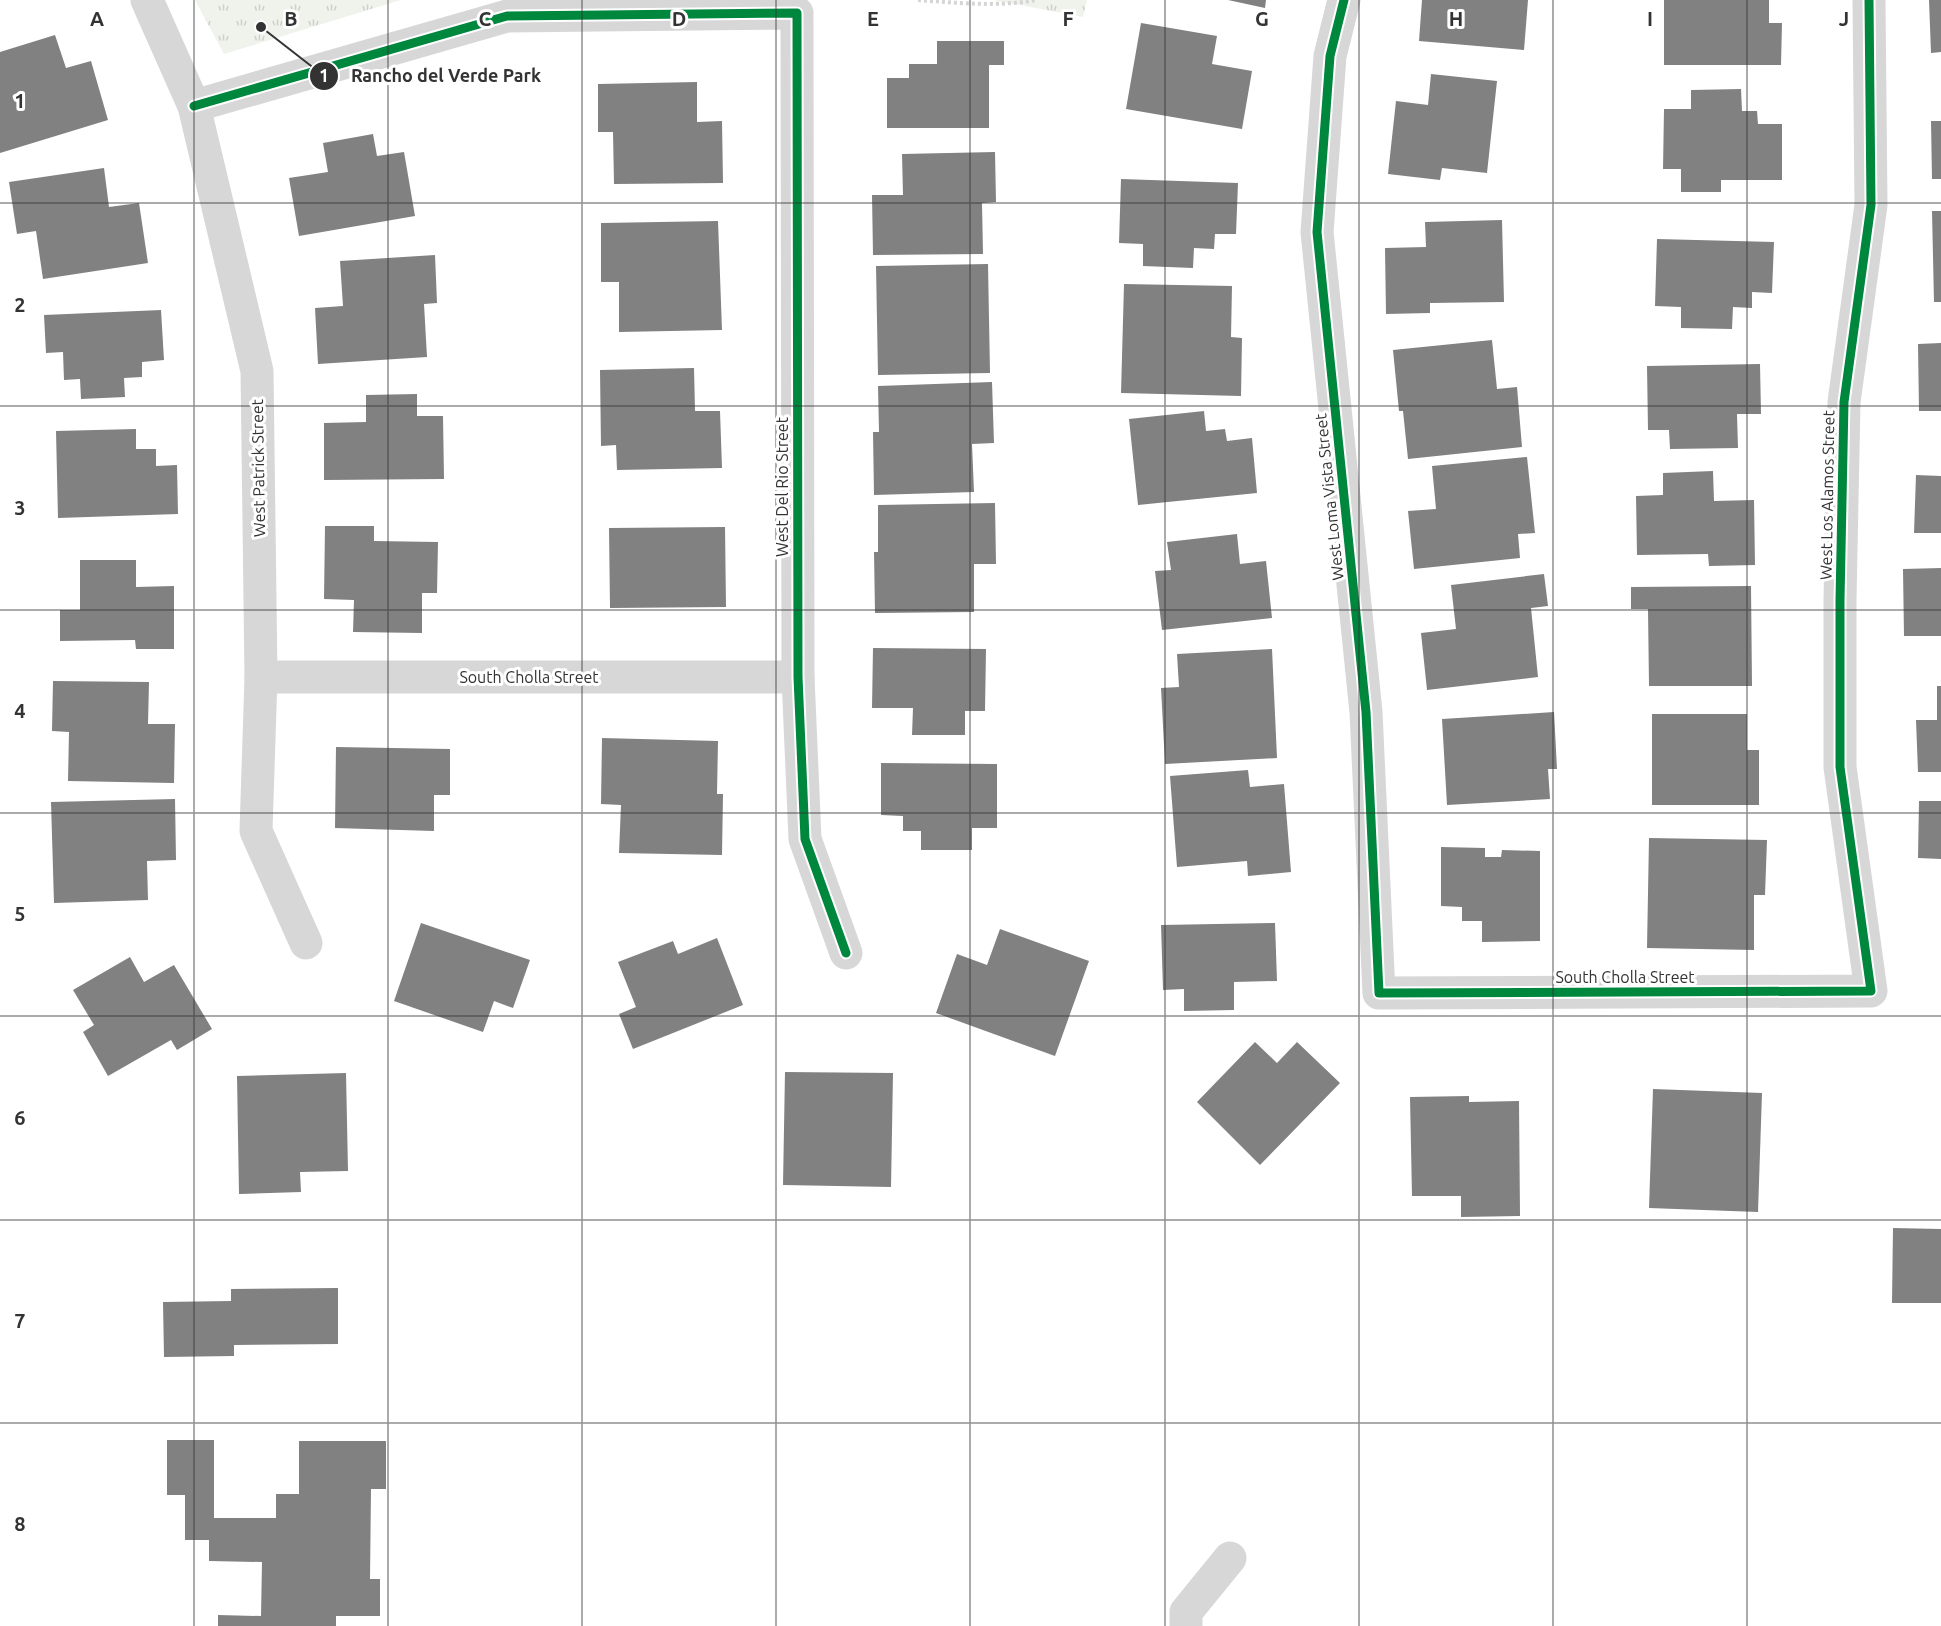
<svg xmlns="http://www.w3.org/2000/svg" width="1941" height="1626" viewBox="0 0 1941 1626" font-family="Ubuntu,sans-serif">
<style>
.grass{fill:url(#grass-tufts)}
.building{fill:#818181}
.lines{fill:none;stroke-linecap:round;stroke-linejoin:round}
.path{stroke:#d5d5d5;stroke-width:4;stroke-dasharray:3 3;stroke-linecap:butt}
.minor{stroke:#d7d7d7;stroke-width:33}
.cycleway-casing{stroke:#fff;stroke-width:13}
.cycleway{stroke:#00873e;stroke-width:9}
.grid{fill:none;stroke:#333;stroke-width:1.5;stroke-opacity:0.55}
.labels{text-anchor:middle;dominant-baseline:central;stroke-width:6;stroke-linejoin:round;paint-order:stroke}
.street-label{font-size:16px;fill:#333;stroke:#fff}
.grid-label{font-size:20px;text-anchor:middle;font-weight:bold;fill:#333;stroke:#fff;stroke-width:6;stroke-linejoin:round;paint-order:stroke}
.leader{fill:none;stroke:#333;stroke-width:2}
.callout-dot{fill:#333;stroke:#fff;stroke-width:2}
.mark-label{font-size:18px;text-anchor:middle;font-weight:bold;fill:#fff}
.callout-label{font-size:18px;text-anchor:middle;font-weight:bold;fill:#333;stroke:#fff;stroke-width:6;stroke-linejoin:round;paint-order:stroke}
</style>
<defs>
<pattern id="grass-tufts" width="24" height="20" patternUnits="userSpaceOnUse" patternTransform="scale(1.5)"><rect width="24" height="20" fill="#f0f3ec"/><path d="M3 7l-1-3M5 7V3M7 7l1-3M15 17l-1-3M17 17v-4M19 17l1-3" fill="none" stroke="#ced1cb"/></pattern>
</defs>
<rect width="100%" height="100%" fill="#fff"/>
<g class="grass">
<path d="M195,0h206l-177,54z"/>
<path d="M993,0h94l-4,17z"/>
</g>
<g class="building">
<path d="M1228,0h38l-1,8z"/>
<path d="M1422,0h106l-4,50 -105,-9z"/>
<path d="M1664,0h105v23h13l-1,42h-117z"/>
<path d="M1929,0h12v52l-10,1z"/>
<path d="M1141,23l76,13 -5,28 40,7 -10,58 -116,-20z"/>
<path d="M55,35l11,33 25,-7 17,59 -108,33v-101z"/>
<path d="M937,41h67v24h-15v63h-102v-50h22v-14h28z"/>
<path d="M1431,74l66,7 -10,92 -45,-5 -2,12 -52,-6 8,-73 32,4z"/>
<path d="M697,82v40l25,-1 1,62 -109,1 -1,-52h-15v-48z"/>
<path d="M1741,89l1,22h15l1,13h24v56h-61v12h-40v-23h-18l1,-60h27v-19z"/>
<path d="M1931,121h10v58h-9z"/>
<path d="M373,134l4,22 27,-4 11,64 -116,20 -10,-58 39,-6 -5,-29z"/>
<path d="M995,152l1,50 -14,1 1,51 -110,1 -1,-60h31l-1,-41z"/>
<path d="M104,168l5,39 30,-4 9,60 -105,16 -7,-48 -19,3 -8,-52z"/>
<path d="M1121,179l117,4 -2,51h-21l-1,15 -20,-1 -1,20 -50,-2v-22l-24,-1z"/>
<path d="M1932,211h9v91h-7z"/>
<path d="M1502,220l2,82 -74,1v10l-44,1 -1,-66 41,-1 -1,-25z"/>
<path d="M718,221l4,109 -103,2v-50h-18v-59z"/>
<path d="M1657,239l117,3 -2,51 -20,-1v16l-19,-1 -1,22 -51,-1v-21l-26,-1z"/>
<path d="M435,255l2,48 -13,1 3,53 -109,7 -3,-56 28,-2 -3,-45z"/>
<path d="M988,264l2,109 -112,2 -2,-109z"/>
<path d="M1124,284l108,2 -1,51 11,1 -1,58 -120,-3z"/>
<path d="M161,310l3,50 -22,2v15l-18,1 1,19 -44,2 -1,-20 -16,1 -1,-28 -17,1 -2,-38z"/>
<path d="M1492,340l5,49 20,-2 5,60 -114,12 -5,-48h-4l-6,-61z"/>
<path d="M1941,343v68h-22l-1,-67z"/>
<path d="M1760,364l1,50h-24l1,34 -68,1 -1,-19h-21l-1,-64z"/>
<path d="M694,368l1,43h25l2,57 -105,2 -1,-25 -15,1 -1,-76z"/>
<path d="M992,382l2,61 -22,1 2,48 -100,3 -1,-63h6l-1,-46z"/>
<path d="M417,394v22h26l1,63 -120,1v-57l42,-1v-27z"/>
<path d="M1204,411l2,20 19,-2 2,12 25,-3 5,55 -119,12 -9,-86z"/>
<path d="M136,429v20h20v17l21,-1 1,49 -120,4 -2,-87z"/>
<path d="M1527,457l8,76 -17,1 2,24 -106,11 -6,-58 28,-2 -4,-43z"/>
<path d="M1713,471l1,30 40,-1 1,65 -46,1 -1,-12 -71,1 -1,-59 27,-1v-22z"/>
<path d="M1916,475l25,1v57h-27z"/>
<path d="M995,503l1,61h-22v48l-99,1 -1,-61h4v-47z"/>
<path d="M325,526h49v15l64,1 -1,51h-15v40l-69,-1 1,-32 -30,-1z"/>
<path d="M725,527l1,80 -116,1 -1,-80z"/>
<path d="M1237,534l3,30 26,-3 6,57 -110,12 -7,-59 16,-1 -4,-28z"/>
<path d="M80,560h56v27l38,-1v63h-38l-1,-9 -75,1v-31h20z"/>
<path d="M1941,568v68h-37l-1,-67z"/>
<path d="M1544,574l4,32 -17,2 7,69 -111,13 -6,-57 35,-4 -5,-44z"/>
<path d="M1751,586l1,100h-103l-1,-77h-17v-22z"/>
<path d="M873,648l113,1 -1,62h-20v24h-53l1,-27h-41z"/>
<path d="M1272,649l5,109 -112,6 -4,-76 18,-1 -2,-33z"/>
<path d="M53,681l96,1 -1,42h27l-1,59 -106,-2 1,-49 -17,-1z"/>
<path d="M1937,686h4v86h-23l-2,-52h21z"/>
<path d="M1554,712l3,57h-9l2,30 -103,6 -5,-86z"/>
<path d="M1652,714h95v36h12v55h-107z"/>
<path d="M602,738l116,3 -1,53h6l-1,61 -103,-2 2,-48 -20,-1z"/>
<path d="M336,747l114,2v46h-16v36l-99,-3z"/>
<path d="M881,763l116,1v64h-25v22h-51v-19h-18v-15l-22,-1z"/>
<path d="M1248,770l2,17 34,-3 7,88 -43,4 -1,-15 -70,6 -7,-91z"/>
<path d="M175,799l1,61 -29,1 1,39 -94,3 -3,-101z"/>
<path d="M1919,801h22v58l-23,-1z"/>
<path d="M1649,838l118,2 -2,55h-11v55l-107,-2z"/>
<path d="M1441,847l44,1v9h16l1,-7 38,1v90l-58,1v-21h-20v-14l-21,-1z"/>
<path d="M421,923l109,37 -17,48 -19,-7 -11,31 -89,-31z"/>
<path d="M1275,923l2,58 -43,1v28l-50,1v-22l-21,1 -2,-65z"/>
<path d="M1000,929l89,32 -34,95 -119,-43 21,-59 30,11z"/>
<path d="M717,938l26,67 -110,44 -14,-35 17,-7 -18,-45 55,-21 5,13z"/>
<path d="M130,957l14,25 30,-17 38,64 -35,21 -6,-10 -63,36 -25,-44 11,-7 -21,-35z"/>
<path d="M1255,1042l22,21 20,-21 43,41 -80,82 -63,-63z"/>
<path d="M785,1072l108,1 -2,114 -108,-2z"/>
<path d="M346,1073l2,98 -48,1 1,20 -62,2 -2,-118z"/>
<path d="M1653,1089l109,4 -4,119 -109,-4z"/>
<path d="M1469,1096v6l50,-1 1,115 -59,1v-21h-49l-2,-99z"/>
<path d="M1893,1228l48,1v74h-49z"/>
<path d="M338,1288v56l-104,1v11l-70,1 -1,-55 68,-1v-12z"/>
<path d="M167,1440h47v78h62v-24h23v-53h87v48h-15l-1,90h10v37h-44v10h-118v-11l43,1 1,-54 -53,-1v-21h-24v-45h-18z"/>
</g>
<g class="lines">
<path class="path" d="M918,0c40,3 80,7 119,0"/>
<g class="minor">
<path d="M147,0l47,106 63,265 4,306 -5,154 50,112"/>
<path d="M1344,0l-14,56 -13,176 49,480 13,281 492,-2 -31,-224v-167l4,-198 27,-197 -2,-205"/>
<path d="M194,106l313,-90 290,-3 1,664 7,162 41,114"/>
<path d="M261,677h537"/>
<path d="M1186,1626v-14l44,-54"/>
</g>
<g class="cycleway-casing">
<g id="cycleway">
<path d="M1344,0l-14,56 -13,176 49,480 13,281 492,-2 -31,-224v-167l4,-198 27,-197 -2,-205"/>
<path d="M194,106l313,-90 290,-3 1,664 7,162 41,114"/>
</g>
</g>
<use href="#cycleway" class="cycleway"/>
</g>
<path class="grid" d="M194,0v1626M388,0v1626M582,0v1626M776,0v1626M970,0v1626M1165,0v1626M1359,0v1626M1553,0v1626M1747,0v1626M0,203h1941M0,406h1941M0,610h1941M0,813h1941M0,1016h1941M0,1220h1941M0,1423h1941"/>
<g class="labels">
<g class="street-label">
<text transform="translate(258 468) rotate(-91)">West Patrick Street</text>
<text transform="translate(782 487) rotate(-90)">West Del Rio Street</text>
<text transform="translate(1827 495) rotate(-89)">West Los Alamos Street</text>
<text transform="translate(1329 497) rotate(-96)">West Loma Vista Street</text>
<text x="529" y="677">South Cholla Street</text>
<text x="1625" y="977">South Cholla Street</text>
</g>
</g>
<g class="grid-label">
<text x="97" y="26">A</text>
<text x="291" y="26">B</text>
<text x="485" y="26">C</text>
<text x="679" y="26">D</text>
<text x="873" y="26">E</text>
<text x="1068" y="26">F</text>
<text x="1262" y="26">G</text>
<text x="1456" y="26">H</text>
<text x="1650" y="26">I</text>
<text x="1844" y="26">J</text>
<text x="20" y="108">1</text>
<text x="20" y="312">2</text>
<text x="20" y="515">3</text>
<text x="20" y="718">4</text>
<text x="20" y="921">5</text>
<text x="20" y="1125">6</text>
<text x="20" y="1328">7</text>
<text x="20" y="1531">8</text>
</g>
<path class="leader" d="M261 27L324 76"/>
<g class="callout-dot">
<circle cx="261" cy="27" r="6"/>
<circle cx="324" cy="76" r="15"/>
</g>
<g class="mark-label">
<text x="324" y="82">1</text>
</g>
<g class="callout-label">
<text x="446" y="82">Rancho del Verde Park</text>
</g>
</svg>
